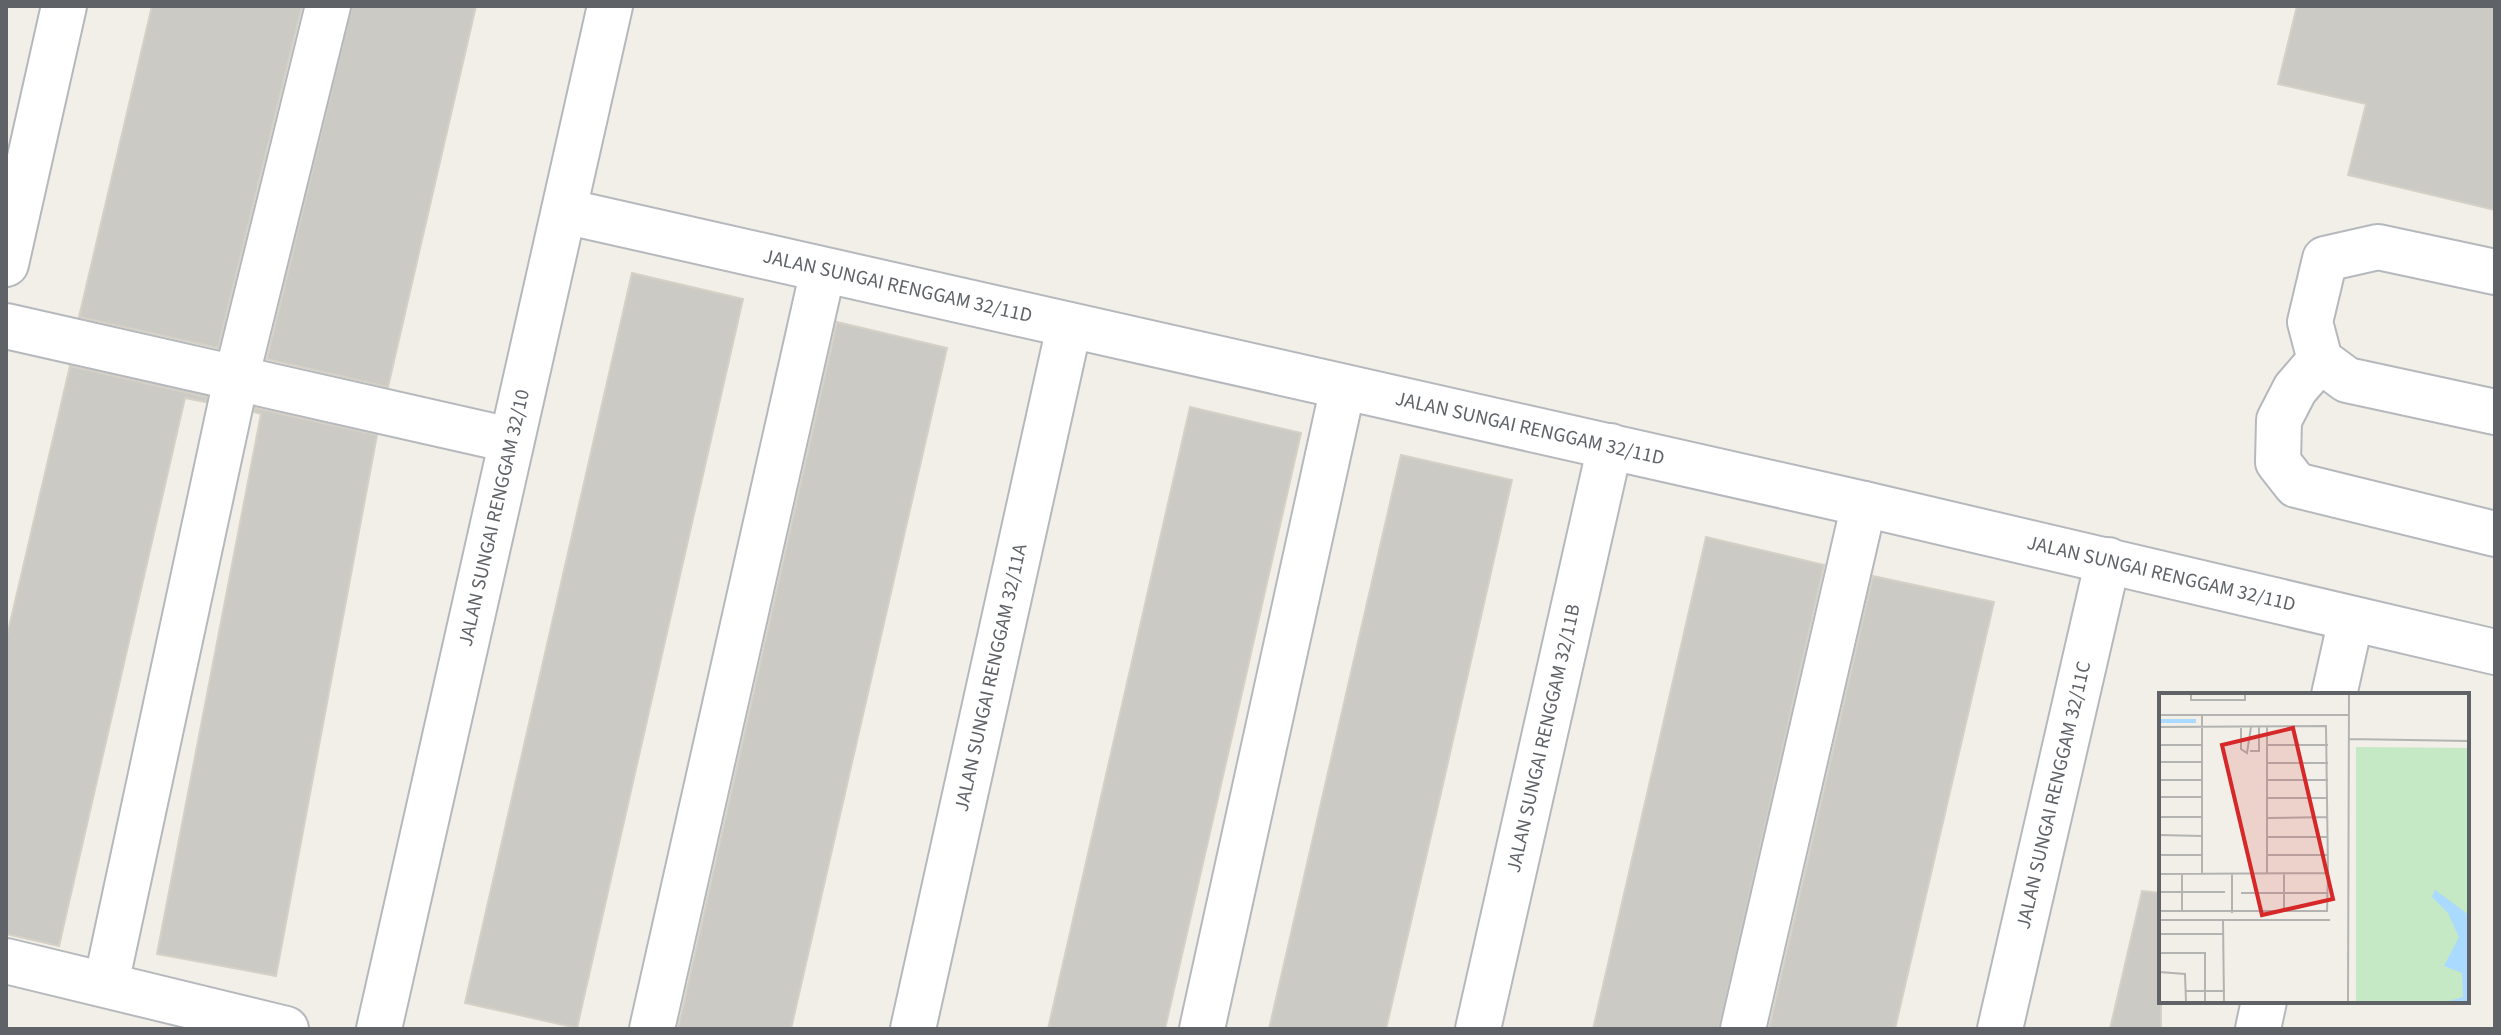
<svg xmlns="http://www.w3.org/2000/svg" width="2501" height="1035" viewBox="0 0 2501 1035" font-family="'Source Sans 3',sans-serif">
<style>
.building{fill:#cccac5;stroke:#d6d1c6;stroke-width:2}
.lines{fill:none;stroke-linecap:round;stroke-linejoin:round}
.minor-casing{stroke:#b5b8bc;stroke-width:48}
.minor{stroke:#fff;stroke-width:44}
.labels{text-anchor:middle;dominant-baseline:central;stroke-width:8;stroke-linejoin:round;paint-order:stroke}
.street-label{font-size:20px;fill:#5f6368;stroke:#fff}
.inset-river{fill:none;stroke:#aadaff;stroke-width:4}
.inset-road{fill:none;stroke:#b3b3b1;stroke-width:2}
.view{fill:#d62828;fill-opacity:0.15;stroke:#d62828;stroke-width:4}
.inset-edge{fill:none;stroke:#5f6368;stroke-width:4}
</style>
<rect width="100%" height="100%" fill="#f1efe8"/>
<g class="building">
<path d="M152,6h150l-84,342 -139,-31z"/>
<path d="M352,6h124l-88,381 -121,-28z"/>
<path d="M2297,6h198v204l-147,-35 18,-71 -88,-20z"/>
<path d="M632,273l111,26 -166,729 -112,-25z"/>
<path d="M837,322l110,26 -156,681h-113z"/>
<path d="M70,366l137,31 -1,5 -21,-4 -126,548 -53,-12v-294z"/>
<path d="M1190,407l111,26 -59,260 -77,336h-117z"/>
<path d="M255,408l122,27 -101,541 -119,-22 104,-540 -7,-2z"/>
<path d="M1401,455l111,25 -71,313 -55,236h-117z"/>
<path d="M1706,537l118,28 -105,464h-126z"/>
<path d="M1873,576l121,26 -99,427h-126z"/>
<path d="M2142,891l19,2v136h-51z"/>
</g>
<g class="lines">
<g class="minor-casing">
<g id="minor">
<path id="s1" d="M564,211l1300,293 631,148"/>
<path d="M6,264l58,-258"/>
<path d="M2495,272l-117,-25 -53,12 -15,63 10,38 27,20 148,32"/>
<path d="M6,326l504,114"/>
<path d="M2320,360l-25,29 -16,31 -1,42 18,23 199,49"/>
<path d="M2334,695l17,-76"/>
<path d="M6,961l280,68"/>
<path d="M106,984l130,-605 92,-373"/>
<path id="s2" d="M379,1029l231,-1023"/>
<path d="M652,1029l171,-759"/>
<path id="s3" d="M913,1029l156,-702"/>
<path d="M1202,1029l141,-642"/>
<path id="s4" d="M1478,1029l132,-583"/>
<path d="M1743,1029l121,-525"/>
<path id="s5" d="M2000,1029l108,-469"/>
<path d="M2258,1029l6,-28"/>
</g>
</g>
<use href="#minor" class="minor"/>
</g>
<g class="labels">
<g class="street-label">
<text stroke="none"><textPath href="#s1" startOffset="342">JALAN SUNGAI RENGGAM 32/11D</textPath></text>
<text stroke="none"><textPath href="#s1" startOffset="990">JALAN SUNGAI RENGGAM 32/11D</textPath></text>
<text stroke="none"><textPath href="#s2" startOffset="524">JALAN SUNGAI RENGGAM 32/10</textPath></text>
<text stroke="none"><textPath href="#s1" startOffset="1638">JALAN SUNGAI RENGGAM 32/11D</textPath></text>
<text stroke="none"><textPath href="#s3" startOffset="360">JALAN SUNGAI RENGGAM 32/11A</textPath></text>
<text stroke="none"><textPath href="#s4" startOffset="298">JALAN SUNGAI RENGGAM 32/11B</textPath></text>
<text stroke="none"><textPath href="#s5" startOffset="240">JALAN SUNGAI RENGGAM 32/11C</textPath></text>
</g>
</g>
<g transform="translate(2159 693)">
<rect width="310" height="310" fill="#f1efe8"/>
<path d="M197,54l113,1v254h-113z" fill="#c5e8c5"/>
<path d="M276,197l34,25v87h-23l17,-5 -1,-24 -18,-7 15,-29 -11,-24 -16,-16z" fill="#aadaff"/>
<path class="inset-river" d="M0,28h37"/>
<path class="inset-road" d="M32,1v6h54v-6M0,22h190M0,34l167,-1 2,147 -1,38h-168M82,34v22l6,4 4,-26M108,34v147M190,46l120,2M0,52h43M108,52h61M91,58h9v-24M0,69h43M108,70h61M0,87h42M108,87h61M0,104h42M108,105h61M0,124h43M108,125l61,-1M0,142l43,1M108,144h61M0,162h43M108,162h61M0,181l169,-1M23,181v37M43,181v-159M73,181v39M125,181v37M0,199h66M82,200h86M0,227h171M64,227l1,82M0,241h64M0,260h46v49M0,279l26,2 1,28M27,298h39M189,309l1,-308"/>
<path class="view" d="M134,35l40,171 -71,16 -40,-170z"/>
<rect width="310" height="310" class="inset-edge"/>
</g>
<rect width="2501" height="1035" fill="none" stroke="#5f6368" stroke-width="16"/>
</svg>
